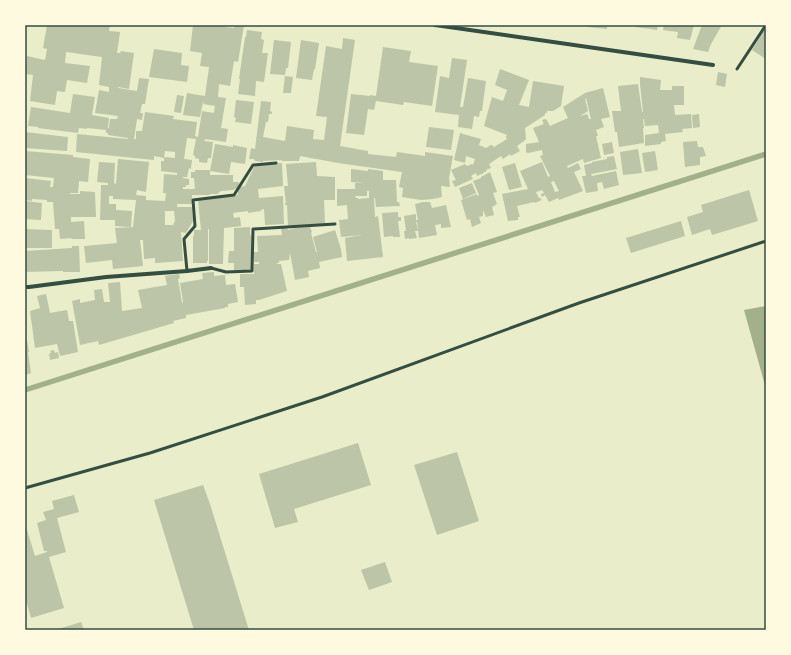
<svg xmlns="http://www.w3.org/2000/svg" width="791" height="655" viewBox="0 0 791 655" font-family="'Titillium Web',sans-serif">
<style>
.water{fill:#a3b18a}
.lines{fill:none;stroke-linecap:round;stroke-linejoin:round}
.stream{stroke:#a3b18a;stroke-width:5.5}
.building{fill:#bcc5a7;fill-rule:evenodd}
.service{stroke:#344e41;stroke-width:3}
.minor{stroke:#344e41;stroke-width:4}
.neatline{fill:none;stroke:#344e41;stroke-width:1.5}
</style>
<rect width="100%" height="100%" fill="#e9edc9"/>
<path class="water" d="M766,306v83l-22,-79z"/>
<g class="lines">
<path class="stream" d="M25,390l741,-236"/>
</g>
<g class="building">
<path d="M47,25h63l-1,6 11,1 -3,21h3l1,-2 13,2 -5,36 -11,-2v1l19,3 2,-13 10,1 -4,25h-3l-2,9h3l-1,7 -5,-1 -3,20h2v-8h6l3,-19 29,4 -1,3 24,3 -2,14 3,1 4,-26 12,2 1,-7 -12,-2 1,-1 -1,-1 -3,15 -17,-2 4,-22 18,3 4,-29 -9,-1 2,-13 -12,-2 3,-26h32v2l9,1 1,-3h9l-6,37 -4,-1 -4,25 -11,-2 -1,13 8,1 -5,30 7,1 -2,13 -21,-3 -1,2 9,1 -2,16h-3l-1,5 -8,-1v-3l-4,-1v-2l-2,-1 3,-16 -9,-1 -3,21 8,1 -1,9 -2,-1 -2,9h-4v1l6,1v6h-3v2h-3v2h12l-1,-11h-3v-6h4v-2h15v5h23v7h6v4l-2,2 -4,2 -12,1 -4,3h-8l1,1h-18v9h-15v3h15l1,14 -7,12 -5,-1 2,29 -28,2v-5l-11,1 -1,-19h-3l3,26 -30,3 -1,-9 -26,3 -2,-17 33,-3 -2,-15 18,-1 3,-27 -23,-1v-3h-4v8h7v6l16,1 -1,16 -16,-1v-6h-15l1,-35h7v-2l-11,-1 2,-20 16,1 -1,20 2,1 2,-25 31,3 -3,30 -9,-2 -1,5 10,1v4l19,1 1,-8h-3l1,-19 13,1v-2l-16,-2v-10h3v-4l11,1v-6l-10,-1 -1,7 -10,-2v4l-78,-8 1,-18 51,5v-1l-20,-3v-2h-2v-3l-19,-2v1l-8,-1 -1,5 -40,-5v-1l-10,-1 3,-19 39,6 3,-19 22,3 -3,18 17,3 -1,10h1l1,-9h7l1,-3 -23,-3 4,-23 10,2v-5l-10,-2 3,-28 -36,-5 -1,11 25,3 -3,17 -20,-3 -2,12 -8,-1 -2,14 -25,-4 3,-26 -8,-1 2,-18 18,4 2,-11 -4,-1zM165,211h9l1,10 -2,4h-8z"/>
<path d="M588,25h19v4l-19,-2z"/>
<path d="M636,25h22l-1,5 -22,-3z"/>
<path d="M664,25h30l-4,15 -13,-2 1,-6 -15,-2z"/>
<path d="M702,25h20l-11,19 -3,8 -15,-3z"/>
<path d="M766,28v31l-14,-9z"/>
<path d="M247,30l15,2 -1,7 3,1 -2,13h6l-4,29 -8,-1 -1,15 -17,-2 2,-15h-1l6,-42h1z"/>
<path d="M343,38l12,2 -15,106 28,5v3l28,3 1,-5 28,4v-4l28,4 -4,22 1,9 -9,-1 1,11 -9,2 -12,1 -19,-3 1,-9 -4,-1 3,-15 -64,-9 -38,-7 -1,5h-17v-1l-19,1v1l-8,-1 -1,-2h-5l2,-11 4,1 6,-48 10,1 -1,9 2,1v2h-3l-1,8h-2l-3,15 22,4 2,-15 27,4 -1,9 11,1 3,-23 -11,-1 10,-70 16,3z"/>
<path d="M274,40l17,2 -3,26h-2l-1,7 -15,-1z"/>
<path d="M301,40l18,3 -4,26h-1l-2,11 -16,-2z"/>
<path d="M383,47l28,4 -2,11 29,4 -6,40 -28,-4 -1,3 -27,-4 -2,9 -6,-1 -4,26 -18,-2 5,-39 19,2v-1l6,1z"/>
<path d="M154,49l28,4 -1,12 8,1 -2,16 -38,-5z"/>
<path d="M452,58l15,2 -7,47h3l5,-29 18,3 -4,30h-2l-1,6 -5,-1 -2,13 -14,-2 1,-12 -24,-3 5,-36 9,2z"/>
<path d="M500,69l29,11 -10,25 10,2 4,-26 31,5 -3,20 -8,5h-6v2h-2v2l-20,13 1,11 -2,2 -7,5 3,5 -9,5 -1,-2 -7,5 -2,-3 -12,8 2,4 -5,2v2h-3l1,1 -7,3 -1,-3 -5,3 2,3 -18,8 -3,-6 4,-1 -5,-10 14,-6 2,2 5,-2 1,1 2,-6 -9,-3 -1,7 -11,-3 6,-27 21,6 -2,6 7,3 5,-3h1l2,2 13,-8 -1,-2 1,-2 -23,-9 8,-29 11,4 4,-11 -12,-5z"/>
<path d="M718,72l9,2 -2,13 -9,-2z"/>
<path d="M285,76l8,1 -2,16h-8z"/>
<path d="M640,77l21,3 -1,10h12v-4h12v19h-10l1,10 16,-1 1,14 -10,1 1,3 -18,2 1,7 -5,1v2l-16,2v-11l14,-2 -1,-8 -13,1 -1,-7h-1l1,9h-1l1,15 -25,4 -2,-15h-2l-3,-21h9l-3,-25 20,-2 4,28h1l-3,-28z"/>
<path d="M603,88l7,29 -9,2 3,8 -8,3 2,6h-2l5,22 -17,5 -1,-4 -16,7 1,2 10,-5 3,6 -7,3 9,19 -24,9 -1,-2 -9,4 -4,-7 -3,2 -1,-3 3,-1 -2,-3 -6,2 3,6h1l2,2 -7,3 -1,-1 -17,4 3,11h-2v3l-10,1 -6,-27 26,-5 -8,-18 22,-9 6,15 2,-1 -10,-20 3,-1 -1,-5 -14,3 -2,-1v-8l13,-2 -6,-14 11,-4 -2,-4 4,-1 4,7 18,-8 -5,-11 22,-14zM586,98l5,21h-2l-2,-5 -7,2 8,-5 -3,-12zM554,181l5,10 -4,1 -4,-10z"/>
<path d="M177,95l7,1 -3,17 -7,-1z"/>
<path d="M236,100l18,2 -3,22 -16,-2 1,-4 -2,-1z"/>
<path d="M699,114l1,13 -7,1 -1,-13z"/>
<path d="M429,127l25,3 -3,20 -25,-3z"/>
<path d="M25,132l43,5 -1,14 -42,-3z"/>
<path d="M697,141l1,6h5l3,9 -6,1v8l-15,2 -2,-25z"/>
<path d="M612,142l2,11 -10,2 -2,-11z"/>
<path d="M215,144l18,3v-2l14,3 -2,16 -14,-2 -2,12 -19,-3z"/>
<path d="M638,149l4,24 -19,2 -3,-23z"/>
<path d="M25,151l48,4v2l17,2 -2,23 -9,-1 -1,12h-8v1h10v-3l15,1 1,25h-25v5l13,-1 1,18h-14l1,-1 -12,1 -1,-10h-4l-2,-27h-6v-2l-15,-1v2l-7,-1v-22l26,3 -1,6h3l1,-9 -29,-3z"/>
<path d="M655,151l3,19 -13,2 -3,-19z"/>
<path d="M614,156l3,13 -26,5 1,2 24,-5 3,14 -15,4 -2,-7 -5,1 1,8 -12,2 -4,-17h4l-2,-11 8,-2v-1l15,-3v-2z"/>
<path d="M316,162l1,14 18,1v23h-11l1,24 -37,2 -1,-21h-2v-2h1l-2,-17h4l-2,-22z"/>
<path d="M282,163l1,23 -25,3 1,9 24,-2 1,28 -19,1 -1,-16 -3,1v1l-13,2v-2l-15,2 1,5 6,-1 1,9 -17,2 -1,36h-14v-35h-1v32h-1v2h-14v-27h1v-6h7l-3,-30 40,-5v-7l2,-1 5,-1 10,-21z"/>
<path d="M515,163l7,24 -13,3 -7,-23z"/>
<path d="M351,169l17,2v-2l15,2v9h13l1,22h2l1,4 -24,1 -1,-9h-1l1,19 3,-1 5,41 -36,4 -2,-23 17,-3 -21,2 -2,-17 9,-1 -1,-14 -10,1v-17h18v-6h9l-13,-1zM367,191h2v7l-11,1v-1h-2l-1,-2h12z"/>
<path d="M490,172l7,20 -4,1 4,11 -5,3 2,8 -8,2 -3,-7v6l-4,1 2,6 -9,4 -2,-8 -3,1 -6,-20 16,-6v2l2,-1 -6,-14 8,-3v-1z"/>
<path d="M472,183l4,10 -13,6 -4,-11z"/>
<path d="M749,190l9,31 -46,14 -2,-6 -18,6 -5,-18 16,-5 -2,-7z"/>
<path d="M25,201l17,2 -1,17 -16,-1z"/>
<path d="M423,202h7l2,6 14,-3 5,22 -10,1v-4l-6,1 2,10 -18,3 -2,-16h-1l2,9h-3l2,7 -8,1v-1l-4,1 -1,-8h2l-2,-15 12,-2v6h2l-3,-16z"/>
<path d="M398,212v5h3v4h-3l2,16h-7v-1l-9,1 -2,-24z"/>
<path d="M681,221l4,15 -54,17 -5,-15z"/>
<path d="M250,227v8h1v35h-17v-7h-6l1,-12h5v-23z"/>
<path d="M310,227l2,5 -1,1 5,19h1l-4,-15 22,-7 6,19 1,8 -23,5 1,6 -12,3 1,6 -14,3 -5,-27 -1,7 -10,1v2h-2v1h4l6,27 -28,9h-3v4l-11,1 -1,-18h-4v-13h14v-10h5v-2h-5v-10h4l-1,-16 25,-1 -1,-7h4l3,1v1l7,-2z"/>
<path d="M25,229l27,1v18h-27z"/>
<path d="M72,246h7l1,26h-17v-1l-38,1v-21l47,-3z"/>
<path d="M214,272v4l11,-1 1,10 9,-1 3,18 -10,2v3h-3v1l-39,7v3l-13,3 1,2 -75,22 -1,-4 -18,4 -8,-44 8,-2v4l15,-3 -1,-10 8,-1 2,13h6l-2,-19 12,-1 2,29 20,-3 -4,-18 29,-5 -2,-9 14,-2 1,4 -2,1 4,24 1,-1 -3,-19 23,-4 -1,-6z"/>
<path d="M46,294l4,19 17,-3 2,11h4l5,31 -18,4 -3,-12 -22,4 -5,-37 10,-3 -3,-12z"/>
<path d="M25,340h2l2,12h-1l3,21 -6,2z"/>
<path d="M54,350l1,3 3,-1 1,6 -9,2 -1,-6 2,-1 -1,-2z"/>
<path d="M358,443l13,42 -77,24 4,13 -23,6 -16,-54z"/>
<path d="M457,452l22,69 -42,14 -23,-70z"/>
<path d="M203,485l7,19 39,126h-55l-40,-130z"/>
<path d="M74,495l5,17 -22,6 9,34 -17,5 15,51 -33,10 -6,-22v-73l10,33 12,-4v-1h-3l-7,-28 9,-3 -3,-8 11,-3 -2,-8z"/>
<path d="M385,562l7,20 -23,8 -8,-20z"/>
<path d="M81,622l3,8h-29z"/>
</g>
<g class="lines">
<g class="service">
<path d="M737,69l29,-44"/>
<path d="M211,268l15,4 26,-1 1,-42 82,-5"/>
<path d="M187,271l-3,-32 11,-13 -2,-26 41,-5 19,-30 23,-2"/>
<path d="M25,488l125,-35 172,-56 257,-94 187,-62"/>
</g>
<g class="minor">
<path d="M435,25l278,40"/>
<path d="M25,287h4l77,-10 81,-6 24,-3"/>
</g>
</g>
<rect width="791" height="655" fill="none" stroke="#fefae0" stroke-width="52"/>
<rect x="26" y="26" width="739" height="603" class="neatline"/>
</svg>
